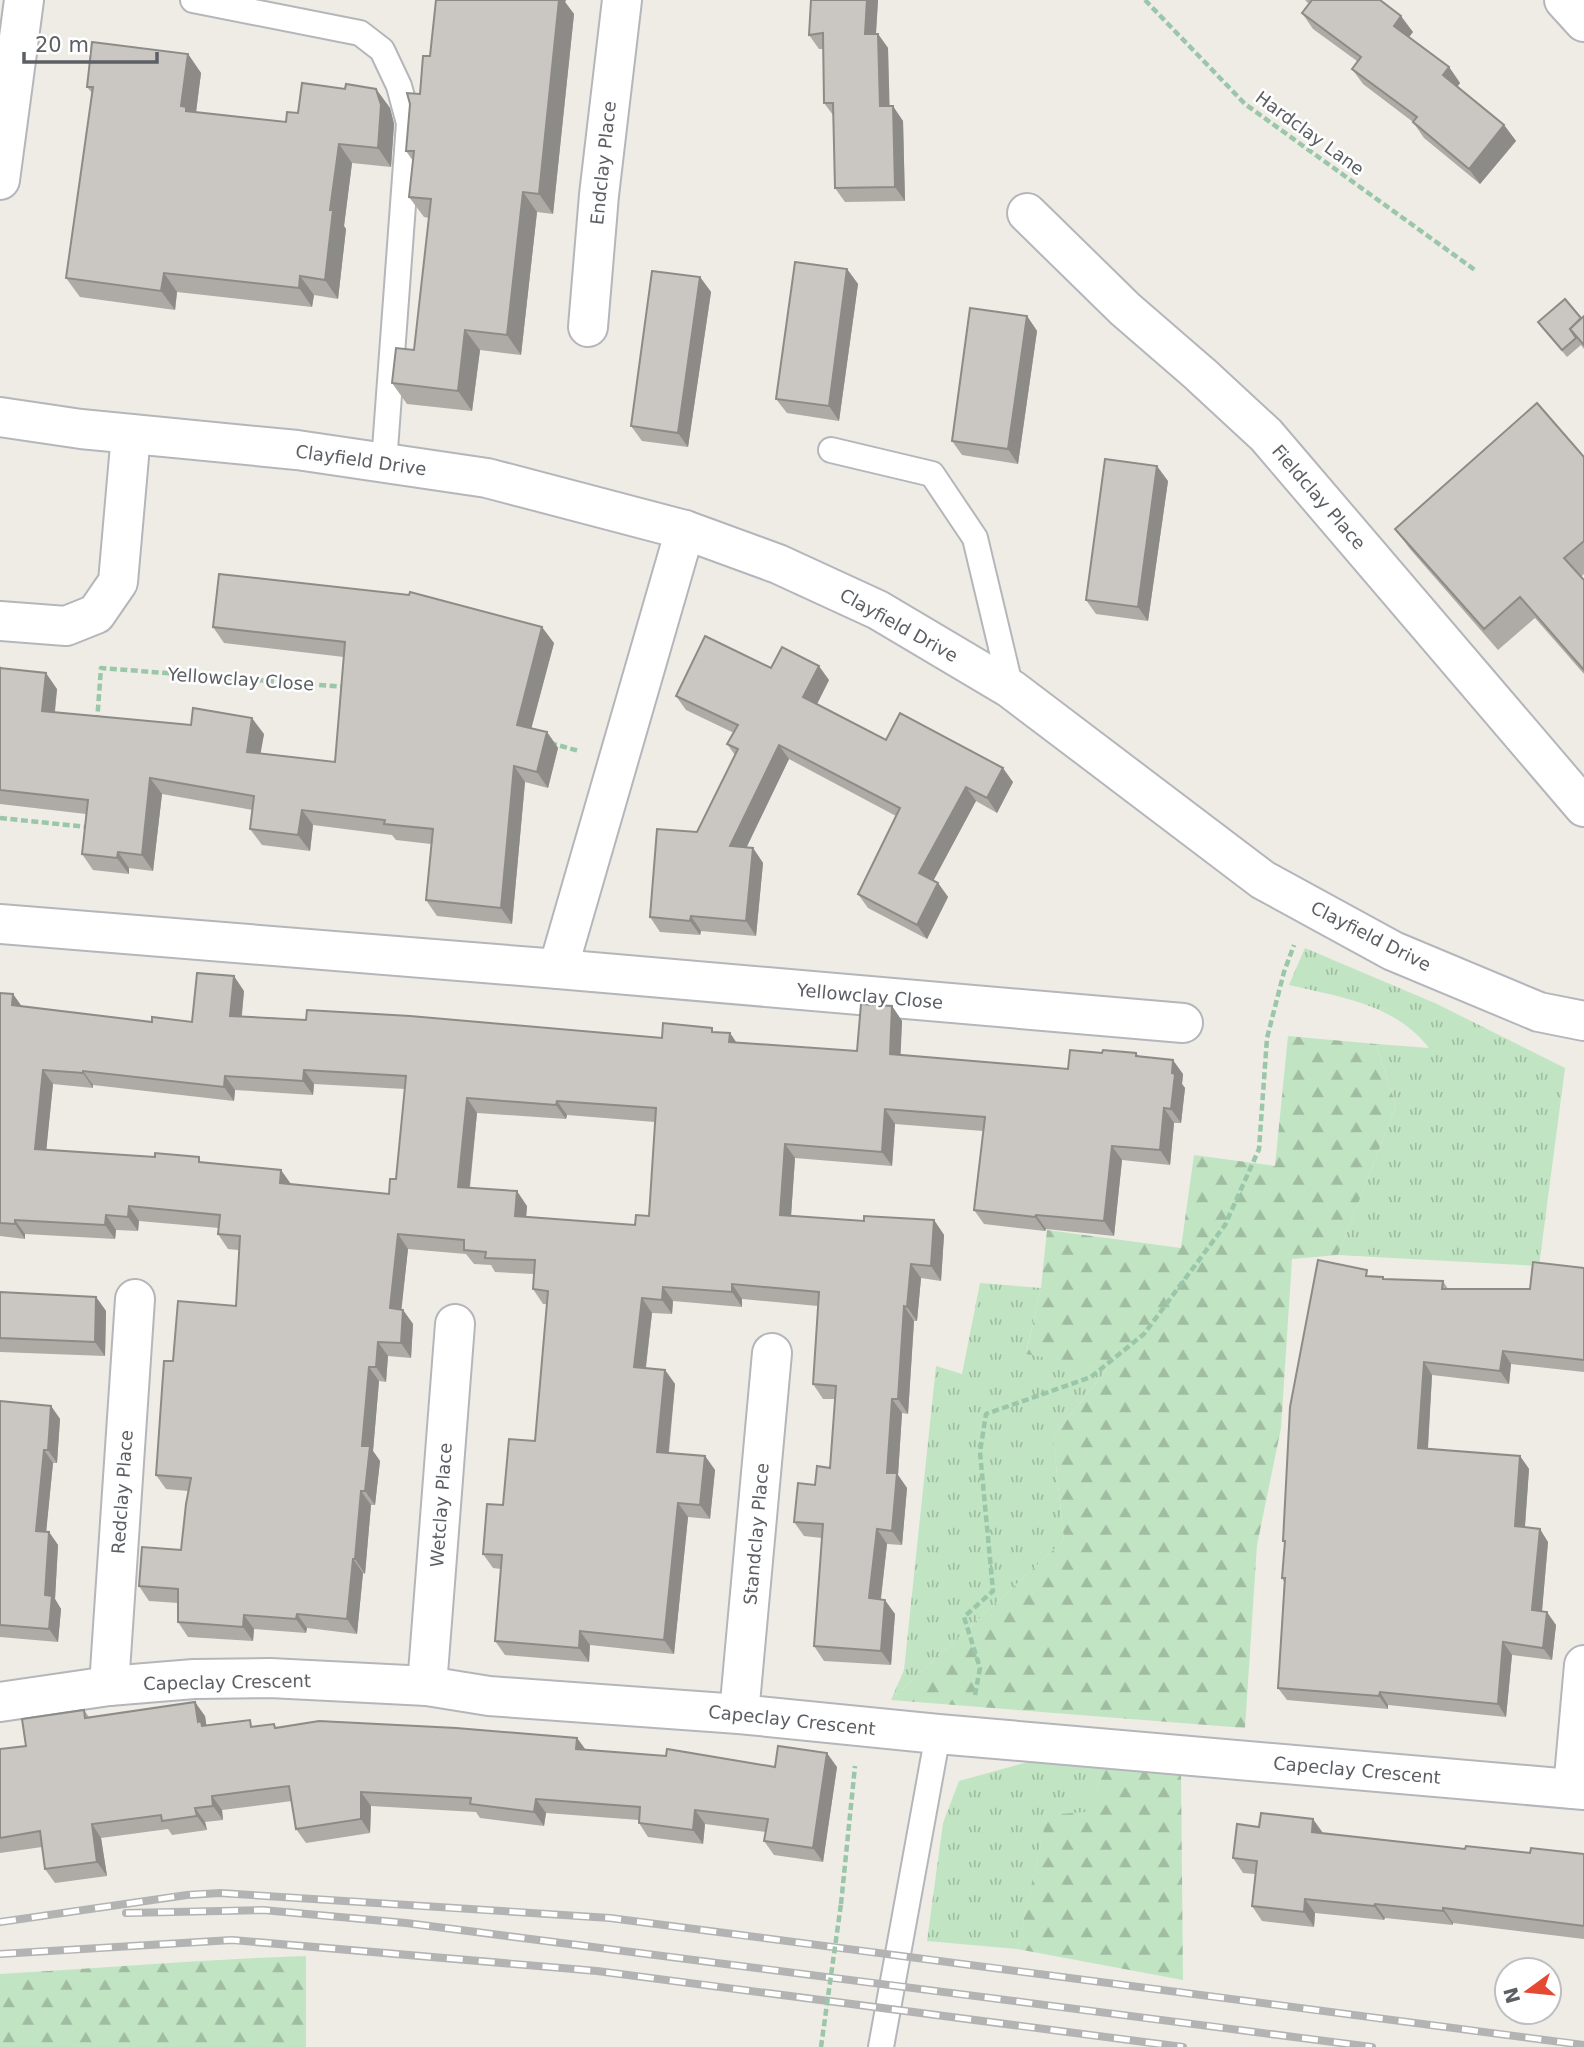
<svg xmlns="http://www.w3.org/2000/svg" width="1584" height="2047" viewBox="0 0 1584 2047" font-family="'DejaVu Sans',sans-serif">
<style>
.grass{fill:url(#grass-tufts)}
.forest{fill:url(#forest-firs)}
.lines{fill:none;stroke-linecap:round;stroke-linejoin:round}
.service-casing{stroke:#b4b6bb;stroke-width:28}
.minor-casing{stroke:#b4b6bb;stroke-width:42}
.path{stroke:#9ac6a9;stroke-width:4.5;stroke-dasharray:7 3.5;stroke-linecap:butt}
.service{stroke:#fff;stroke-width:24}
.minor{stroke:#fff;stroke-width:38}
.rail-casing{stroke:#b3b3b4;stroke-width:8}
.rail{stroke:#fff;stroke-width:5;stroke-dasharray:16;stroke-linecap:butt}
.path-bridge{stroke:#9ac6a9;stroke-width:4.5;stroke-dasharray:7 3.5;stroke-linecap:butt}
.wall{fill:#aeaaa6;fill-rule:evenodd}
.shaded-wall{fill:#8d8b87}
.building{fill:#cac6c1;stroke:#8d8b87;stroke-width:2;fill-rule:evenodd}
.labels{text-anchor:middle;dominant-baseline:central;stroke-width:5;stroke-linejoin:round;paint-order:stroke}
.street-label{font-size:18px;fill:#5c5f64;stroke:#fff}
</style>
<defs>
<pattern id="grass-tufts" width="24" height="20" patternUnits="userSpaceOnUse" patternTransform="scale(1.75)"><rect width="24" height="20" fill="#c1e5c3"/><path d="M3 7l-1-3M5 7V3M7 7l1-3M15 17l-1-3M17 17v-4M19 17l1-3" fill="none" stroke="#a0bda2"/></pattern>
<pattern id="forest-firs" width="22" height="20" patternUnits="userSpaceOnUse" patternTransform="scale(1.75)"><rect width="22" height="20" fill="#c1e5c3"/><path d="M5 1l3.5 6h-7zM16 11l3.5 6h-7z" fill="#a0bda2"/></pattern>
</defs>
<rect width="100%" height="100%" fill="#eeece4"/>
<g class="grass">
<path d="M1305,948l132,56 128,64 -26,198 -201,-11 58,-149 -20,-62 53,4c-34,-44 -89,-51 -140,-63z"/>
<path d="M980,1283l61,5 -15,65 81,16 -54,68 11,103 -173,160 13,-30 32,-304 26,8z"/>
<path d="M1042,1758l66,7 -23,48 -38,3 -30,133 -90,-8 16,-118 16,-42z"/>
</g>
<g class="forest">
<path d="M1288,1036l88,8 20,62 -58,149 -46,4 -11,169 -24,117 -12,183 -354,-28 173,-160 -11,-103 54,-68 -81,-15 15,-66 6,-58 134,18 13,-93 81,11z"/>
<path d="M1108,1765l73,6 2,209 -166,-31 30,-134 38,-3z"/>
<path d="M306,1956v91h-306v-73c102,-6 204,-15 306,-18z"/>
</g>
<g class="lines">
<g class="service-casing">
<g id="service">
<path d="M193,0l167,33 22,17 17,36 10,37 -25,340"/>
<path d="M831,450l101,24 43,64 36,151"/>
<path d="M881,2047l57,-313"/>
</g>
</g>
<g class="minor-casing">
<g id="minor">
<path d="M1564,0l20,22"/>
<path d="M0,180l24,-180"/>
<path d="M1027,213l98,96 75,65 66,61 318,372"/>
<path d="M588,327l11,-132 23,-195"/>
<path d="M0,417l81,12 216,21 190,28 198,52 93,34 100,46 133,79 252,191 130,71 146,61 45,9"/>
<path d="M0,621l66,5 30,-12 22,-32 13,-148"/>
<path d="M0,924l558,45 625,54"/>
<path d="M558,969l127,-439"/>
<path d="M109,1686l26,-387"/>
<path d="M427,1686l28,-362"/>
<path d="M0,1702l109,-16 85,-7 76,-1 157,8 62,10 250,18 199,20 646,56"/>
<path d="M739,1714l33,-361"/>
<path d="M1573,1789l11,-124"/>
</g>
</g>
<g class="path">
<path d="M1145,0l100,104 230,166"/>
<path d="M97,722l4,-54 245,19"/>
<path d="M550,743l29,8"/>
<path d="M0,818l87,9v-2"/>
<path d="M975,1695l5,-27 -16,-51 29,-26 -13,-139 6,-38 105,-37 53,-43 81,-109 34,-76 8,-111 17,-66 10,-27"/>
<path d="M841,1904l14,-138"/>
</g>
<use href="#service" class="service"/>
<use href="#minor" class="minor"/>
<g class="rail-casing">
<g id="rail">
<path d="M126,1913l137,-3 143,13 966,124"/>
<path d="M0,1922l187,-27 33,-2 390,25 974,127"/>
<path d="M0,1954l232,-14 365,31 586,76"/>
</g>
</g>
<use href="#rail" class="rail"/>
<path class="path-bridge" d="M821,2047l20,-143"/>
</g>
<g class="wall">
<path d="M436,0h130l-1,2 9,12 -21,200 -16,-2 -16,143 -41,-5 -8,61 -65,-7 -15,-21 22,-33 15,-132 -5,-1 -15,-20 4,-36 -7,-10 24,-95z"/>
<path d="M811,0h67l-2,34h2l10,14 1,58 14,15 2,80 -60,1 -10,-14 -2,-73 -9,-12v-54h-5l-10,-14z"/>
<path d="M1305,0h75l33,32 -4,5 40,30 11,16 -3,4 47,38 12,16 -36,43 -56,-46 -11,-16 -50,-38 -11,-15 5,-8 -44,-32 -11,-16 7,-9z"/>
<path d="M188,54l13,19 -5,39 90,10 12,-9 47,-24h31l14,19 4,16 -3,43 -39,-4 -8,63 2,3 -8,70 -24,-4 -2,12 -135,-15 -2,18 -95,-13 -14,-19 26,-185 -5,-6z"/>
<path d="M847,269l11,15 -19,137 -52,-8 -11,-14z"/>
<path d="M700,277l11,15 -23,155 -46,-6 -11,-15z"/>
<path d="M1027,316l10,15 -19,133 -56,-9 -10,-14z"/>
<path d="M1584,316v33l-3,-4 -14,12 -29,-35 43,-4z"/>
<path d="M1584,457v117l-3,3 3,3v94l-49,-56 -37,32 -88,-101 -15,-20z"/>
<path d="M1168,481l-20,140 -52,-7 -10,-14z"/>
<path d="M213,627l341,16 -23,85 16,4 11,16 -10,40 -23,-6 -13,142 -75,-8 -11,-16 5,-56 -35,-4 -4,-5 -79,-10 -3,26 -48,-6 -12,-16 3,-19 -91,-16 -9,77 -24,-3v6l-36,-4 -11,-16 4,-40 -86,-10v-138l2,2 55,21 -2,23 209,22 -4,20 75,8 9,-105 -120,-14z"/>
<path d="M771,668l58,12 -12,24 69,36 127,42 -16,31 -21,-12 -43,79 5,3 10,14 -21,42 -59,-31 -10,-14 38,-78 -107,-57 -43,89h7l10,15 -7,73 -55,-5 -1,4 -40,-3 -10,-15 47,-85 38,-77 -8,-11 7,-11 -48,-23 -10,-14z"/>
<path d="M244,991l-2,25 420,22 53,-6 15,1 6,9 121,9 35,-45 10,15 -2,34 168,14 34,-16h34l3,3 44,18 -1,10 3,4 -4,35h-7l-4,42 -48,-5 -8,76 -68,-7 -1,2 -61,-7 -10,-14 9,-79 -88,-7 -3,42 -97,-8 -4,58 73,5 70,-1 10,15 -3,46 -20,-3 -4,43h-3l-6,93 -6,-1 -4,62 9,13 -5,57 -15,-1 -6,55 14,15 -4,51 -67,-4 -10,-15 8,-108 -18,-2 -10,-14 21,-37 15,-17 5,-69h-12l-10,-15 5,-78 -76,-7v8l-69,-6 -1,13 -20,-1 -6,55 19,2 10,14 -6,69 36,3 10,14 -5,49 -22,-2 -14,137 -84,-9 -1,17 -84,-7 -10,-14 6,-72 -8,-1 -10,-14 20,-49 32,-64 12,-137h-4l-10,-15 1,-15 -39,-2 -4,-7 -17,-1 -8,-10 -58,-5 -7,60 2,1 10,14 -2,34 -23,-2 -2,26 -7,-1 -6,70 7,10 -5,44h-4l-6,69 -2,-1 -6,61 -50,-6 -1,5 -52,-4 -1,12 -65,-4 -10,-15v-19l-29,-2 -10,-15 42,-36 7,-59 -22,-2 -10,-14 17,-114 63,-55 3,-56 -11,-1 -10,-15 1,-6 -80,-7 -1,10 -22,-1 -1,9 -90,-5v5l-25,-3v-243l13,1 8,12 131,16h40zM53,1084l40,4v-3l141,16 1,-11 78,5 1,-11 91,5 -9,90 -7,15 -98,-10 -88,-22 -157,-12zM477,1113l89,6 1,-4 88,7 -6,94 -14,9 -109,-8 1,-11 -57,-18z"/>
<path d="M1584,1268v104l-73,-8 -2,20 -77,-9 -4,74 92,7 9,13 -4,58 23,15 -6,69 14,14 -4,35 -40,-5 -6,62 -118,-12v4l-101,-9 -9,-12 6,-106 -2,-4 3,-34 -2,-3 88,-265 12,1 1,2 59,2 5,8h82z"/>
<path d="M0,1292l96,5 10,14 -1,45 -105,-4z"/>
<path d="M0,1401l51,5 9,13 -3,44h-4l-7,68 3,1 9,13 -3,54 6,10 -3,33 -58,-5z"/>
<path d="M84,1710l5,7 116,-1 1,10 371,12 9,12 189,17h62l-14,95 -49,-7 -10,-14 2,-9 -61,-8 -2,20 -55,-7 -9,-14v-3l-93,-7 -2,13 -64,-8 -4,-6 -105,-6 -1,27 -64,10 -10,-14 -4,-28 -70,9 1,10 -18,2 2,8 -35,5 -4,-6 -67,9 6,38 -52,7 -10,-14 -3,-22 -42,6v-104l26,-3z"/>
<path d="M1323,1833l142,16 65,4 54,1v85l-131,-16v2l-68,-7 -1,2 -69,-7 -1,14 -52,-6 -10,-15 3,-32 -12,-1 -10,-15z"/>
</g>
<g class="shaded-wall">
<path d="M555,0h11l-1,2 9,12 -21,200 -14,-20z"/>
<path d="M867,0h11l-3,48 -10,-14z"/>
<path d="M1401,16l12,16 -8,10 -11,-16z"/>
<path d="M878,34l10,14 2,73 -10,-15z"/>
<path d="M188,54l13,19 -6,47 -14,-14z"/>
<path d="M1449,67l11,16 -6,8 -11,-16z"/>
<path d="M376,89l14,19 4,16 -3,43 -13,-19z"/>
<path d="M893,106l10,15 2,80 -10,-14z"/>
<path d="M1504,125l12,16 -36,43 -11,-15z"/>
<path d="M339,144l13,19 -8,63 2,3 -8,70 -13,-19 5,-70z"/>
<path d="M523,192l14,20 -16,143 -14,-20z"/>
<path d="M847,269l11,15 -19,137 -10,-15z"/>
<path d="M164,273l13,19 -2,18 -14,-19z"/>
<path d="M300,276l14,19 -2,12 -13,-19z"/>
<path d="M700,277l11,15 -23,155 -10,-14z"/>
<path d="M1027,316l10,15 -19,133 -10,-15z"/>
<path d="M465,330l15,20 -8,61 -14,-20z"/>
<path d="M1157,466l11,15 -20,140 -10,-14z"/>
<path d="M542,627l12,16 -26,98 -11,-16z"/>
<path d="M819,666l10,14 -16,32 -10,-15z"/>
<path d="M46,673l11,16 -4,38 -11,-16z"/>
<path d="M252,718l12,16 -6,34 -11,-16z"/>
<path d="M547,732l11,16 -10,40 -11,-16z"/>
<path d="M779,745l10,14 -49,102 -10,-15z"/>
<path d="M514,766l11,16 -13,142 -11,-16z"/>
<path d="M1003,768l10,14 -16,31 -10,-15z"/>
<path d="M150,778l12,16 -9,77 -11,-16z"/>
<path d="M966,787l10,14 -46,86 -11,-14z"/>
<path d="M302,810l11,15 -3,26 -12,-16z"/>
<path d="M753,848l10,15 -7,73 -10,-15z"/>
<path d="M118,852l11,16v6l-12,-16z"/>
<path d="M938,883l10,14 -21,42 -10,-14z"/>
<path d="M691,916l10,15 -1,4 -10,-14z"/>
<path d="M234,976l10,15 -4,39 -10,-14z"/>
<path d="M13,994l10,14 -11,-3z"/>
<path d="M892,1006l10,15 -2,48 -10,-15z"/>
<path d="M730,1033l10,15 -11,-6z"/>
<path d="M1173,1060l10,14 -1,10 3,4 -4,35 -10,-14z"/>
<path d="M43,1070l10,14 -8,79 -10,-14z"/>
<path d="M304,1070l10,14 -1,11 -10,-14z"/>
<path d="M83,1071l10,14v3l-10,-15z"/>
<path d="M225,1076l10,14 -1,11 -10,-14z"/>
<path d="M467,1098l10,15 -9,88 -10,-14z"/>
<path d="M557,1101l10,14 -1,4 -10,-14z"/>
<path d="M1164,1108l10,15 -4,42 -10,-15z"/>
<path d="M885,1109l10,15 -3,42 -10,-14z"/>
<path d="M785,1144l10,14 -5,72 -10,-15z"/>
<path d="M1112,1146l10,14 -8,76 -10,-15z"/>
<path d="M281,1170l10,14 -11,-1z"/>
<path d="M517,1191l10,15 -2,24 -10,-14z"/>
<path d="M129,1206l10,15 -1,10 -10,-14z"/>
<path d="M106,1215l10,15 -1,9 -10,-14z"/>
<path d="M1036,1215l10,14 -1,2 -10,-14z"/>
<path d="M15,1220l10,14v5l-10,-15z"/>
<path d="M934,1220l10,15 -3,46 -10,-15z"/>
<path d="M398,1234l10,15 -8,74 -10,-15z"/>
<path d="M911,1264l10,14 -4,43 -10,-14z"/>
<path d="M732,1284l10,15v8l-10,-15z"/>
<path d="M663,1287l10,14 -1,13 -10,-14z"/>
<path d="M96,1297l10,14 -1,45 -10,-14z"/>
<path d="M642,1298l10,15 -8,68 -10,-14z"/>
<path d="M904,1306l10,15 -6,93 -10,-15z"/>
<path d="M403,1310l10,14 -2,34 -10,-15z"/>
<path d="M378,1342l10,14 -2,26 -10,-15z"/>
<path d="M1503,1351l8,13 -2,20 -9,-13z"/>
<path d="M1424,1362l8,13 -5,86 -9,-13z"/>
<path d="M369,1367l10,14 -6,70 7,10 -5,44 -10,-14 -3,-45z"/>
<path d="M665,1370l10,14 -8,82 -10,-14z"/>
<path d="M892,1399l10,14 -4,62 9,13 -5,57 -10,-14 -5,-58z"/>
<path d="M51,1406l9,13 -3,44 -9,-13z"/>
<path d="M44,1450l9,13 -8,81 -9,-13z"/>
<path d="M705,1456l10,14 -5,49 -10,-14z"/>
<path d="M1520,1456l9,13 -5,70 -9,-13z"/>
<path d="M361,1491l10,14 -6,69 -10,-15z"/>
<path d="M678,1503l10,14 -14,137 -10,-14z"/>
<path d="M877,1529l10,15 -8,69 -10,-15z"/>
<path d="M1540,1529l8,13 -7,80 -9,-12z"/>
<path d="M49,1532l9,13 -3,54 6,10 -3,33 -9,-13 -4,-34z"/>
<path d="M353,1559l10,14 -6,61 -10,-15z"/>
<path d="M885,1600l10,14 -4,51 -10,-14z"/>
<path d="M1547,1612l9,13 -4,35 -9,-12z"/>
<path d="M297,1614l10,14 -1,5 -10,-14z"/>
<path d="M244,1615l10,14 -1,12 -10,-14z"/>
<path d="M580,1631l10,14 -1,17 -10,-14z"/>
<path d="M1503,1642l9,13 -6,62 -8,-13z"/>
<path d="M1380,1692l8,13v4l-9,-13z"/>
<path d="M195,1702l10,14 2,13 5,11 -14,-18z"/>
<path d="M577,1738l10,14 -11,-3z"/>
<path d="M827,1753l10,14 -14,95 -10,-14z"/>
<path d="M361,1792l10,14 -1,27 -9,-14z"/>
<path d="M212,1796l10,14 1,10 -10,-14z"/>
<path d="M536,1799l10,14 -2,13 -10,-14z"/>
<path d="M195,1808l10,14 2,8 -10,-14z"/>
<path d="M695,1810l10,14 -2,20 -10,-14z"/>
<path d="M1313,1819l10,14 -11,-1z"/>
<path d="M92,1824l9,14 6,38 -10,-14z"/>
<path d="M1305,1899l10,14 -1,14 -10,-15z"/>
<path d="M1375,1904l10,14 -1,2 -10,-14z"/>
<path d="M1443,1908l10,15v2l-10,-14z"/>
</g>
<g class="building">
<path d="M436,0h123l-20,194 -16,-2 -16,143 -42,-5 -7,61 -66,-8 4,-35 18,2 17,-151 -22,-2 5,-46h-8l4,-47 -3,-11 13,1 3,-38h7z"/>
<path d="M811,0h56l-2,34h13l2,72h13l2,81 -60,1 -2,-85h-9l-1,-70 -14,2z"/>
<path d="M1312,0h68l21,16 -7,10 55,41 -6,8 61,50 -35,44 -56,-47 4,-5 -65,-48 9,-12 -59,-44z"/>
<path d="M92,42l96,12 -7,52 5,1v4l100,11 1,-10 11,1 4,-30 43,6 1,-5 30,5 5,16 -3,43 -39,-4 -9,66h3l-8,70 -25,-4 -1,12 -135,-15 -3,18 -95,-13 27,-191h-6z"/>
<path d="M795,262l52,7 -18,137 -53,-7z"/>
<path d="M652,271l48,6 -22,156 -47,-7z"/>
<path d="M1565,299l16,19 -11,11 6,9 -14,12 -24,-28z"/>
<path d="M970,308l57,8 -19,133 -56,-8z"/>
<path d="M1584,316v29l-14,-16z"/>
<path d="M1537,403l47,54v84l-20,17 20,22v90l-64,-73 -36,32 -89,-100z"/>
<path d="M1105,459l52,7 -19,141 -52,-7z"/>
<path d="M219,574l190,21 1,-3 132,35 -25,98 30,7 -10,40 -23,-6 -13,142 -75,-8 7,-71 -49,-5 1,-4 -83,-10 -4,25 -48,-6 4,-33 -104,-18 -8,77 -24,-3 -1,6 -35,-4 6,-54 -88,-10v-122l46,5 -4,38 149,14 2,-17 59,10 -5,34 88,10 10,-120 -132,-15z"/>
<path d="M705,636l66,32 11,-21 37,19 -16,31 83,43 14,-27 103,55 -16,30 -21,-11 -47,86 19,10 -21,42 -59,-31 42,-86 -121,-63 -49,101 23,2 -7,73 -55,-5 -1,5 -40,-4 7,-88 40,3 41,-83 -11,-5 11,-19 -62,-29z"/>
<path d="M197,973l37,3 -4,40 76,4 1,-10 103,6 252,22 1,-15 49,5v4l18,1 -1,9 128,9 4,-47 31,2 -2,48 178,15 2,-19 32,3 1,-3 33,3v3l37,4 -1,13 3,1 -4,35 -7,-1 -4,42 -48,-4 -8,75 -68,-6 -1,2 -61,-7 11,-93 -100,-8 -3,43 -97,-8 -5,71 84,6v-5l70,4 -3,46 -20,-2 -4,43 -3,-1 -6,93h-6l-5,74h10l-5,58 -15,-2 -8,69 16,2 -4,51 -67,-5 9,-122 -29,-2 4,-39 17,2 2,-19 13,2 6,-82 -23,-2 6,-92 -87,-8v8l-69,-5 -1,13 -20,-2 -8,69 31,3 -8,82 48,4 -5,49 -22,-2 -14,137 -84,-9 -1,17 -84,-7 7,-86 -19,-1 4,-50 16,1 6,-66 26,2 13,-150 -15,-2 2,-29 -50,-2 1,-6 -22,-2v-10l-66,-6 -8,74 13,2 -2,33 -23,-1 -2,25h-7l-7,79h8l-5,45h-4l-6,68h-2l-6,60 -50,-5 -1,5 -52,-4 -1,12 -65,-5v-33l-39,-3 3,-39 39,3 5,-46 5,-26 -35,-3 8,-114h9l5,-60 58,5 4,-70 -22,-2 2,-19 -91,-9 -1,11 -22,-2 -1,10 -90,-5v4l-15,-1v-230l13,1 -1,11 140,17v-5l40,5zM43,1070l40,3v-2l141,16 1,-11 78,5 1,-11 102,6 -10,103h-6l-1,15 -109,-11 1,-13 -82,-8v-5l-44,-4v4l-120,-8zM467,1098l89,7 1,-4 99,7 -7,108 -13,-1 -1,10 -120,-9 2,-25 -59,-4z"/>
<path d="M1318,1260l49,10 -1,6 17,1v2l60,2 -1,8h88l3,-27 51,6v92l-81,-9 -3,20 -76,-9 -6,86 102,8 -5,70 25,3 -8,81 15,2 -4,36 -40,-6 -5,62 -118,-12 -1,4 -101,-8 7,-110h-3l3,-37h-2l7,-134z"/>
<path d="M0,1292l96,5 -1,45 -95,-4z"/>
<path d="M0,1401l51,5 -3,44h-4l-8,81 13,1 -4,63 7,1 -3,33 -49,-4z"/>
<path d="M195,1702l3,20 3,-1 1,5 48,-6 1,7 23,-3 1,4 44,-7 137,7 121,10 -1,11 90,7 1,-7 108,18 3,-21 49,7 -14,95 -49,-7 4,-22 -73,-9 -2,20 -54,-7 1,-16 -104,-8 -2,13 -64,-8 1,-6 -110,-6v27l-65,10 -7,-43 -77,10 1,10 -18,2 2,8 -35,5 -1,-6 -69,9 5,38 -52,7 -5,-38 -40,7v-89l26,-3 -4,-27 62,-9 1,8z"/>
<path d="M1261,1813l52,6 -1,13 153,17 1,-3 64,7 1,-5 53,6v72l-141,-18v3l-68,-7 -1,2 -69,-7 -1,13 -52,-6 5,-45 -24,-3 4,-34 22,3z"/>
</g>
<g class="labels">
<g class="street-label">
<text transform="translate(1310 133) rotate(36)">Hardclay Lane</text>
<text transform="translate(603 163) rotate(-84)">Endclay Place</text>
<text transform="translate(361 460) rotate(8)">Clayfield Drive</text>
<text transform="translate(1319 497) rotate(49)">Fieldclay Place</text>
<text transform="translate(899 625) rotate(29)">Clayfield Drive</text>
<text transform="translate(241 679) rotate(4)">Yellowclay Close</text>
<text transform="translate(1371 936) rotate(27)">Clayfield Drive</text>
<text transform="translate(870 996) rotate(5)">Yellowclay Close</text>
<text transform="translate(122 1492) rotate(-86)">Redclay Place</text>
<text transform="translate(441 1505) rotate(-86)">Wetclay Place</text>
<text transform="translate(756 1534) rotate(-85)">Standclay Place</text>
<text transform="translate(227 1682) rotate(-1)">Capeclay Crescent</text>
<text transform="translate(792 1720) rotate(6)">Capeclay Crescent</text>
<text transform="translate(1357 1770) rotate(5)">Capeclay Crescent</text>
</g>
</g>
<g transform="translate(1528 1991) rotate(255)"><circle r="33" fill="#ffffff" stroke="#bebfc1" stroke-width="2"/>
<path d="M0-5L12 26L0 18L-12 26Z" fill="#e64932"/>
<text y="-10" font-size="19" font-weight="bold" text-anchor="middle" fill="#5c5f64">N</text>
</g>
<path d="M24 52v10h133v-10" fill="none" stroke="#5c5f64" stroke-width="3.5"/>
<text x="35" y="52" font-size="21" fill="#5c5f64" stroke="#ffffff" stroke-width="5" paint-order="stroke">20 m</text>
</svg>
